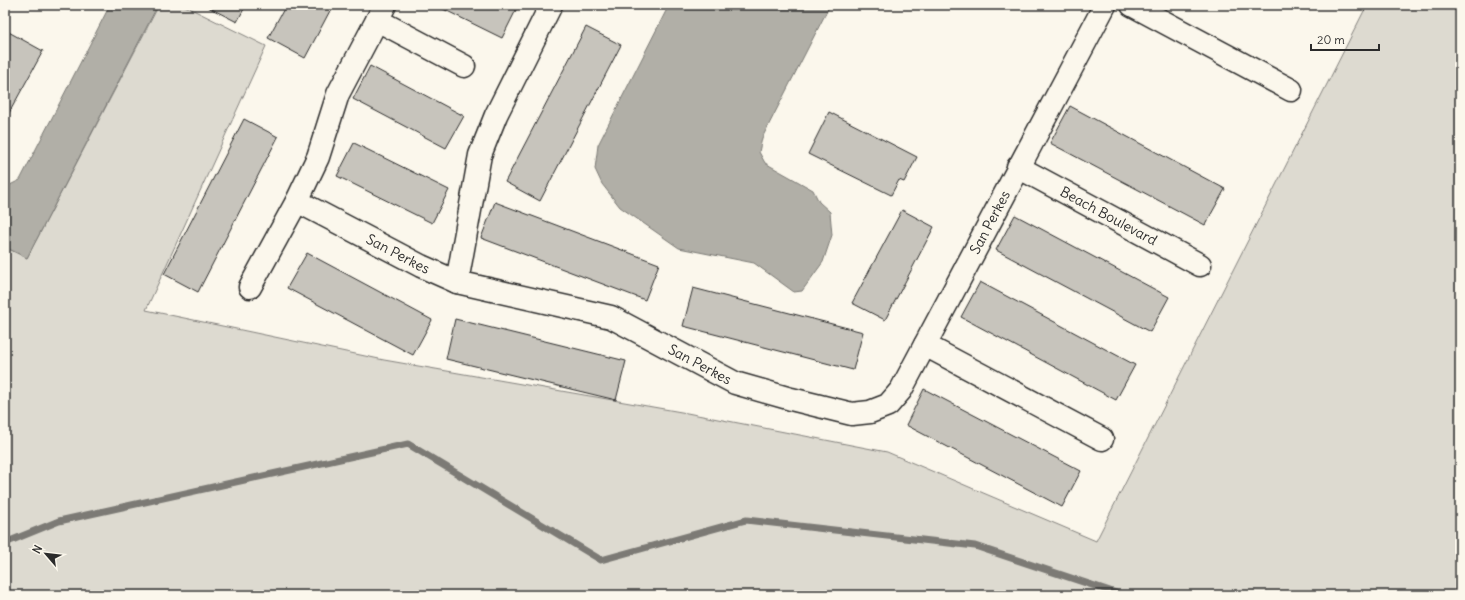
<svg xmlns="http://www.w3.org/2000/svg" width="1465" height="600" viewBox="0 0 1465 600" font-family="Delius,sans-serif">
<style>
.green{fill:#dddad0;stroke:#84827e}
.water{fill:#b1afa7;stroke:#7b7a75}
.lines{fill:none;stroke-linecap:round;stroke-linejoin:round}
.stream{stroke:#7b7a75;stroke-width:7}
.building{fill:#c7c4bc;stroke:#2b2b2b}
.street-casing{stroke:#2b2b2b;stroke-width:25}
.street{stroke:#fbf7ec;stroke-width:22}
.labels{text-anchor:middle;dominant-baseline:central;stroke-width:3.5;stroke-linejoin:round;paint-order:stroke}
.street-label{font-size:14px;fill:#2b2b2b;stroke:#fbf7ec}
</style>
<rect width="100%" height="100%" fill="#fbf7ec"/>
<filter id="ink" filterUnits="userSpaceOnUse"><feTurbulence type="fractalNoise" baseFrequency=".025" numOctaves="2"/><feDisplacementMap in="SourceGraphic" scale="8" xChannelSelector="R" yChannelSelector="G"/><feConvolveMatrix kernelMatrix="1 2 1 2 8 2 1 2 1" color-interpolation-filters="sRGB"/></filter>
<g filter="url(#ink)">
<path class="green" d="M159,5h24l83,41 -120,264 238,50 303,53 200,39 209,89 271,-536h93v590h-1455v-348l22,11z"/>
<g class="water">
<path d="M110,5h48l-131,253 -22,-11v-62l3,1 12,-6z"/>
<path d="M669,5h161l-68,133 -3,14 6,11 48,27 6,12 11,10 2,23 -9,27 -21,29 -8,1 -40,-29 -75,-15 -59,-41 -18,-23 -7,-15 3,-24z"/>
</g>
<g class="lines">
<path class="stream" d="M5,543l54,-22 349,-77 193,116 145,-40 229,26 147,49"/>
</g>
<g class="building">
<path d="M204,5h42l-9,17z"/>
<path d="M286,5h47l-28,53 -37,-20z"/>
<path d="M435,5h82l1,1 -16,32z"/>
<path d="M586,27l35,18 -81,156 -35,-19z"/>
<path d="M5,30l38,21 -34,62 -4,-3z"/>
<path d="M370,66l94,50 -18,32 -93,-49z"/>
<path d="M1070,106l155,83 -20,36 -155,-82z"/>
<path d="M829,112l88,45 -13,25 -5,-2 -8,15 -83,-41z"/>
<path d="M244,119l34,18 -80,155 -34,-18z"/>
<path d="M354,143l95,47 -17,33 -95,-47z"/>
<path d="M495,202l164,62 -14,36 -164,-62z"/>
<path d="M902,210l32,17 -49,93 -33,-17z"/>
<path d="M1015,215l154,82 -19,35 -154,-82z"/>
<path d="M307,253l125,67 -19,35 -126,-67z"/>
<path d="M980,282l155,83 -19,35 -155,-83z"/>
<path d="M693,288l170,44 -10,38 -170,-44z"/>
<path d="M455,319l171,42 -10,39 -170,-41z"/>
<path d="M924,389l157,82 -19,36 -156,-82z"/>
</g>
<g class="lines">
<g class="street-casing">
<g id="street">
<path d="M1132,5l159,85"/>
<path d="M377,20l87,46"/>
<path id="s1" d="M1018,167l182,98"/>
<path id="s2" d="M297,201l124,65 36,16 154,35 124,66 56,16 61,15 18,-2 18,-7 13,-15 204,-385"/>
<path d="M457,282l23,-127 16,-40 55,-110"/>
<path d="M250,287l47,-86 21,-44 20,-63 47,-89"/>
<path d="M925,345l177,94"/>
</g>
</g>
<use href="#street" class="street"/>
</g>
</g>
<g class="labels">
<g class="street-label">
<text stroke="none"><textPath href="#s1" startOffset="103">Beach Boulevard</textPath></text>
<text stroke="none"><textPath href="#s2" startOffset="846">San Perkes</textPath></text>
<text stroke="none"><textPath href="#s2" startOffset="114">San Perkes</textPath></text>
<text stroke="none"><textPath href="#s2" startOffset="438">San Perkes</textPath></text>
</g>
</g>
<rect width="1465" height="600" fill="none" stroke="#fbf7ec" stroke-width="20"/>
<rect x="10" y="10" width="1445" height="580" fill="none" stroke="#2b2b2b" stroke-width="1.5" filter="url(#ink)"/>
<g transform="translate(46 554) rotate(298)" stroke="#fbf7ec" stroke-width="3" paint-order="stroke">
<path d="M0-3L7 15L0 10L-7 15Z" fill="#2b2b2b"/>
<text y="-6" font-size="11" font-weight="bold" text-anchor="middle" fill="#2b2b2b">N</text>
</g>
<path d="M1311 44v6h68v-6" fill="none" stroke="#2b2b2b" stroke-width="2"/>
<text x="1317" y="44" font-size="12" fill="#2b2b2b" stroke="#fbf7ec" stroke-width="3" paint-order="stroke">20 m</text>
</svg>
